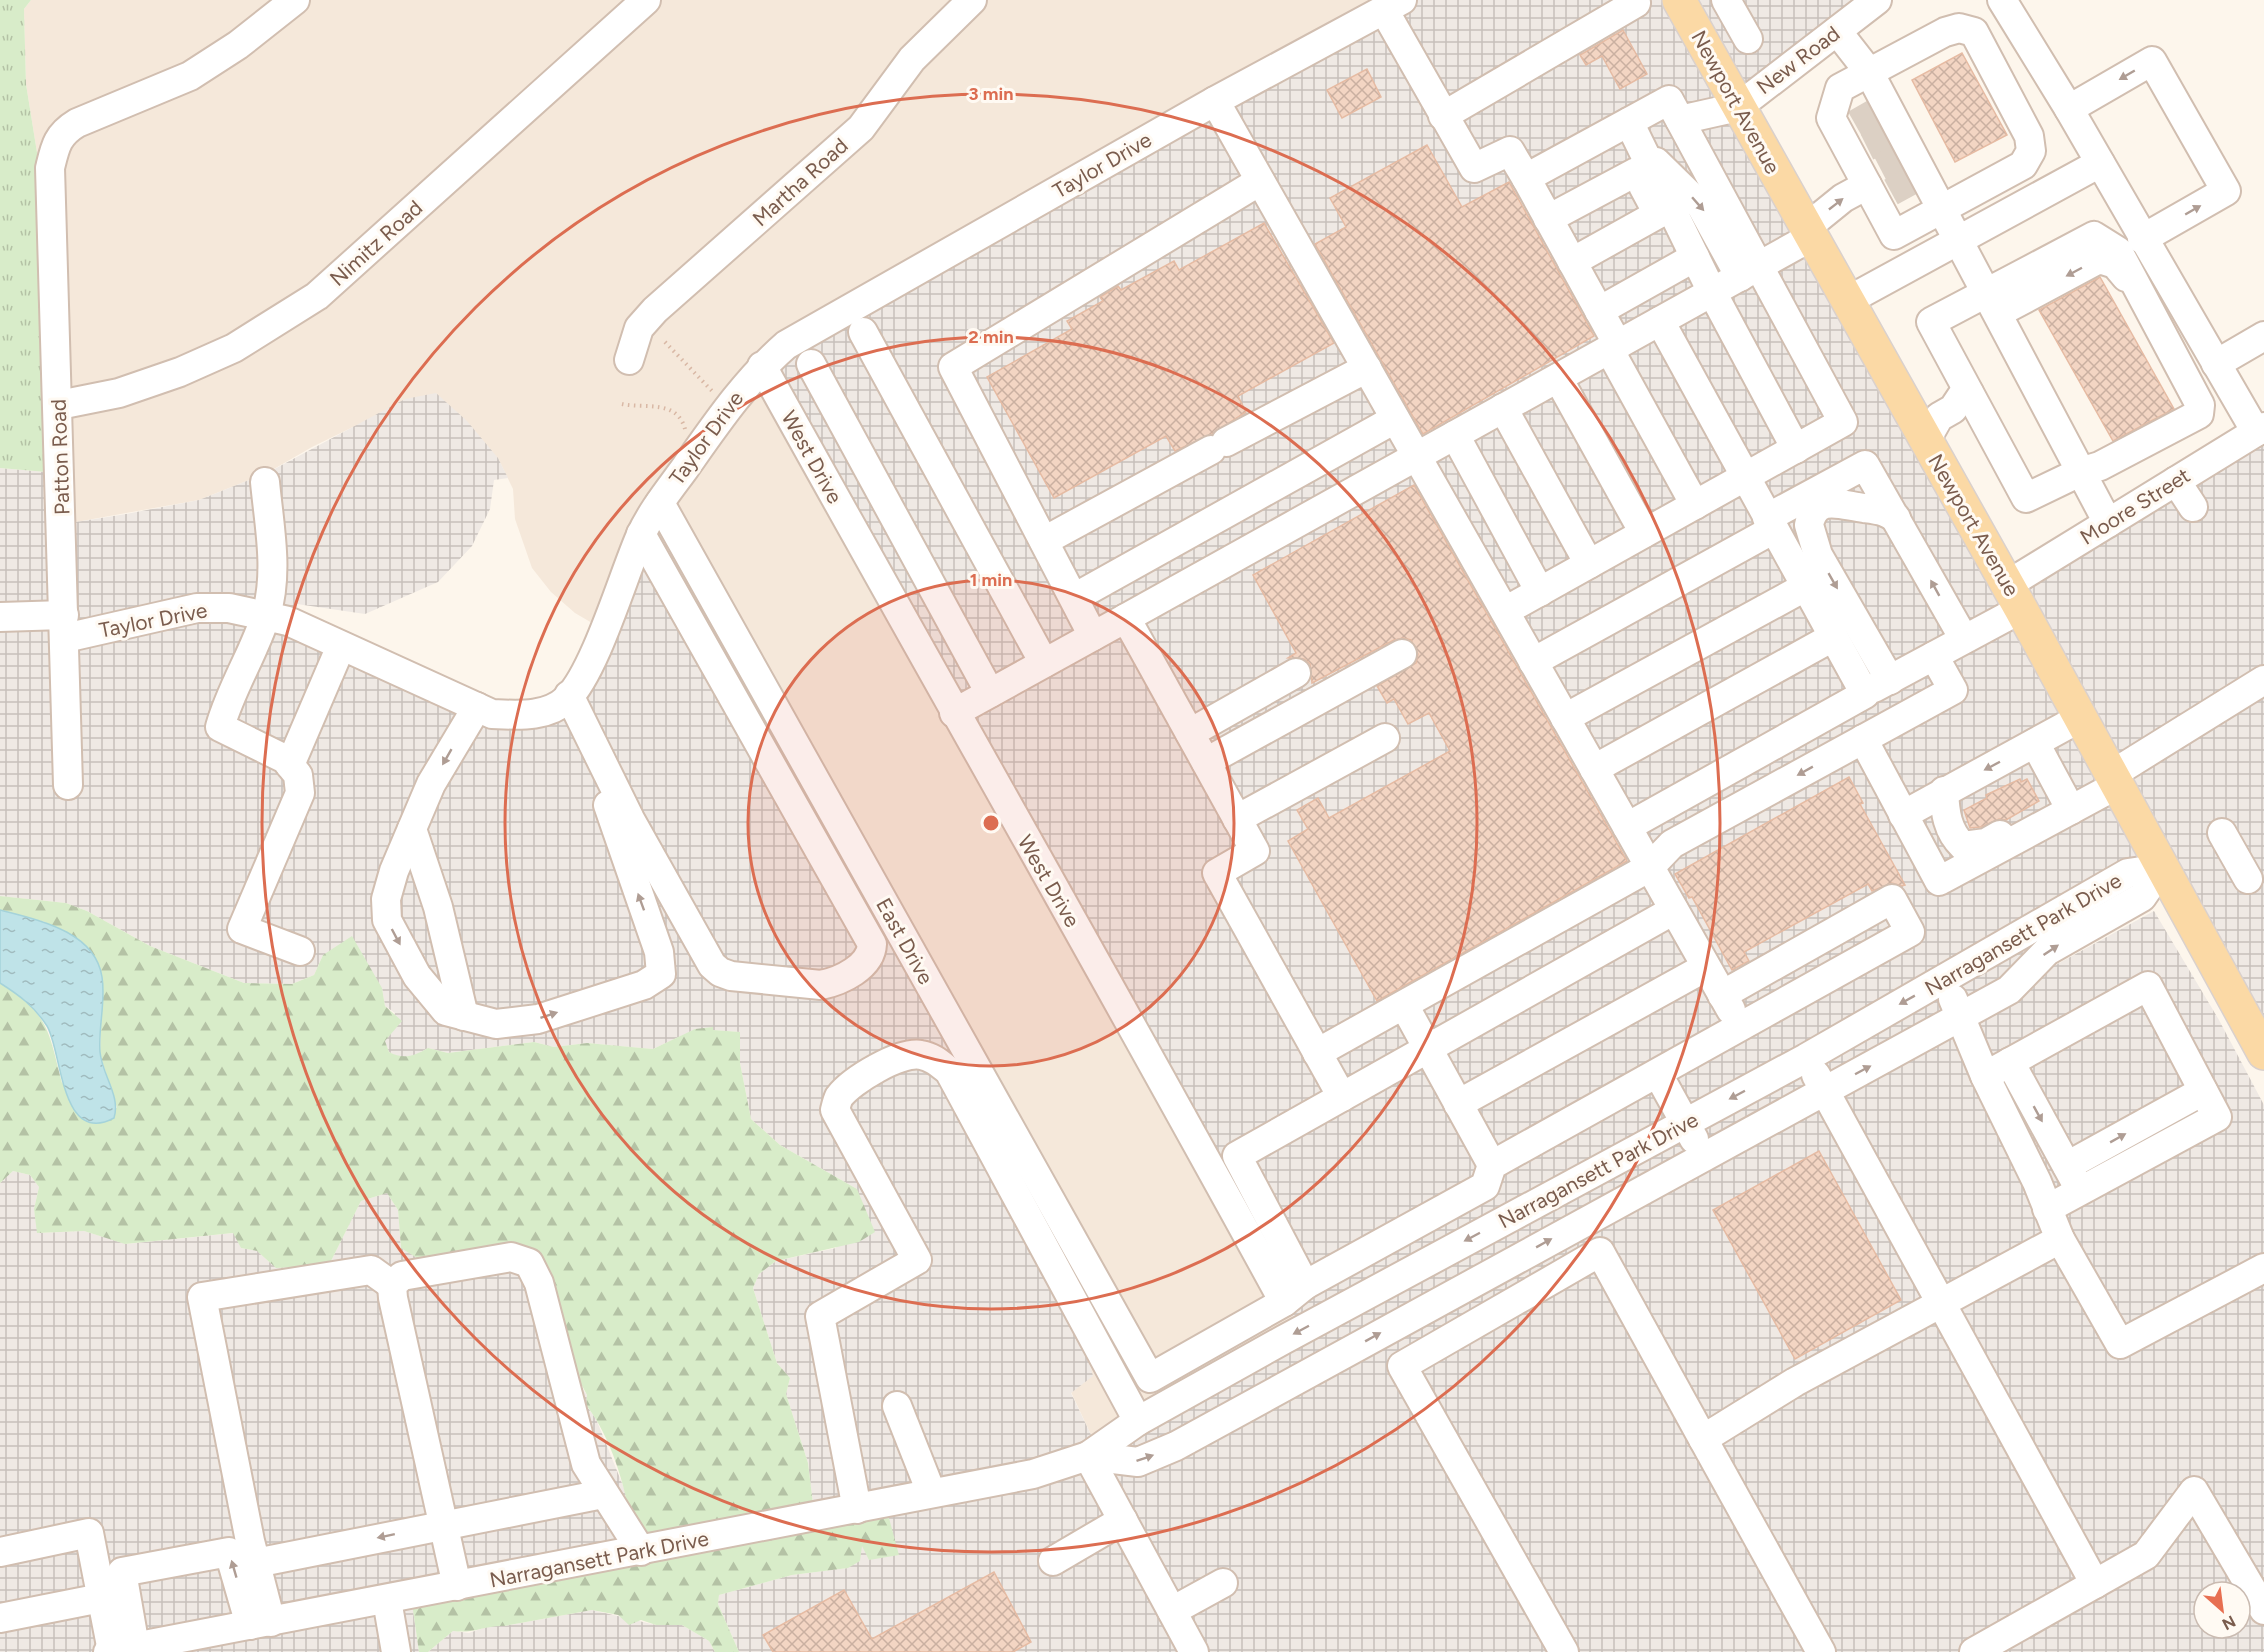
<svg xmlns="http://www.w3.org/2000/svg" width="2264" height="1652" viewBox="0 0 2264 1652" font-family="Figtree,sans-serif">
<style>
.residential{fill:#f5e8da}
.industrial{fill:url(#industrial-grid);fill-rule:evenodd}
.grass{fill:url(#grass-tufts)}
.forest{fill:url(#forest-firs)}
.water{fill:url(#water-ripples);stroke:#a5d3da;stroke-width:1.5}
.building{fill:url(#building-cross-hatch);stroke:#e6bba3;stroke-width:1.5}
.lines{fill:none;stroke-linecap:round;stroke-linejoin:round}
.minor-tunnel{stroke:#dcd0c4;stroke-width:28;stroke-dasharray:28 14;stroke-linecap:butt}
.minor-casing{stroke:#d1beb0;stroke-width:32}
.major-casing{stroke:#dad1cd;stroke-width:36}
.path{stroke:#d9b8a5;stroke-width:4;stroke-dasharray:1.5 4.5;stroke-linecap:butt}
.minor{stroke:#fff;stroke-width:28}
.major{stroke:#fbd9a5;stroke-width:33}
.oneway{fill:#af9d94}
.ring{fill:none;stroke:#dc6d51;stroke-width:3}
.labels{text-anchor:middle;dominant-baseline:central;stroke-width:6;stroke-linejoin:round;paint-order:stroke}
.street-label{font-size:21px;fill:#7a5c4d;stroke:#fffaf3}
.centre{fill:#dc6d51;stroke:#fffaf3;stroke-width:3}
.ring-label{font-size:18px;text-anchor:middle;font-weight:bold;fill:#dc6d51;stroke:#fffaf3;stroke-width:6;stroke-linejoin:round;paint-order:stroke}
</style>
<defs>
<pattern id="industrial-grid" width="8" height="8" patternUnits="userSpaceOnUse" patternTransform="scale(1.5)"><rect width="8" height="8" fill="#efe9e4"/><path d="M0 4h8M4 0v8" fill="none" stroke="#c7c0bb"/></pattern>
<pattern id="grass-tufts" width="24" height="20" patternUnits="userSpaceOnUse" patternTransform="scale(1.5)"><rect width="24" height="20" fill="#d8ecc9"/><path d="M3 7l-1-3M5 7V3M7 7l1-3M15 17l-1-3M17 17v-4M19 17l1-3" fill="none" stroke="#b4c2a5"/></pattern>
<pattern id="forest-firs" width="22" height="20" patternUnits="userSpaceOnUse" patternTransform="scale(1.5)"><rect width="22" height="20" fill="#d8ecc9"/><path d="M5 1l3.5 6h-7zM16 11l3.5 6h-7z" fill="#b4c2a5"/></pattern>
<pattern id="water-ripples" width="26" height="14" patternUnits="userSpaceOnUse" patternTransform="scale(1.5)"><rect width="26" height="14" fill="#bfe3e8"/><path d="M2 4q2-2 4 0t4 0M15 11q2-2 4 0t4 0" fill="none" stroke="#a0bbbe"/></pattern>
<pattern id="building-cross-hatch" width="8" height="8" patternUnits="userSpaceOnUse" patternTransform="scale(1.5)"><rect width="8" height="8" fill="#f3d5c3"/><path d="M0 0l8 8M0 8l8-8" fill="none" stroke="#cab0a1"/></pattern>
</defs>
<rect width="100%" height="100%" fill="#fdf6ec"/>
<path class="residential" d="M31,0h1353l-196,1126 109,199 -204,114 -22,-47 15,-37 30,-27 -512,-698 -29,-17 -24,-21 -19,-24 -17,-49 -2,-30 -15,-31 -145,-31 -41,20 -45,26 -68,27 -123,22 -15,-3 -22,-354 -13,-81 -2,-75z"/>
<g class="industrial">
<path d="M1384,0h478l-125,98 261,476 266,-152v634l-97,-174 -155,107 142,-78 65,109 45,85v547h-1525l-21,-48 1,-9 73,-20 56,-7 14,-24 25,15 -73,-47 -6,-49 -22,-69 4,-16 -13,-15 -24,-75 6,-14 17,-13 60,-13 21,-59 -77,-44 -29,-26 -11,-56v-31l-44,-3 -43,20 -66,-6 -33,4 -20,-5 -86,11 -20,-5 -14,8 -16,1 -9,-5 -4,-11 10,-28 -10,-7 -3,-18 -46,-39 -13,6 -9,20 -22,9 -48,-1 -94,-37 -63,-35 -21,-8 -66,-7v-428l58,5 3,46 15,3 50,-8 73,-14 68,-27 138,-74 31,-6 31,28 31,37 10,20 -14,2 -4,29 -18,37 -34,36 -73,32 -68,-10 -5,19 124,58 115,28 38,-24 82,-171 466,813 -30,27 6,22 -22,17 22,46 204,-114 -539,-964zM2204,1592h36v36h-36z"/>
<path d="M13,1171l17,4 9,12 -5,22 4,24 46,-2 42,13 108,-11 7,15 16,3 19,17 55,-7 30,-60 26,-8 11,17 3,38 125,3 30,99 31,45 -1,10 10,14 32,79 7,46 -225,45 9,63h-419v-469z"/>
<path d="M592,1610l64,15h26l27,16 6,11h-287l25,-21 16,2 23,-8 12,1z"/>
</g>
<path class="grass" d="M0,0h31l-7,9 2,75 13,81 19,308 -58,-5z"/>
<path class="forest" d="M0,896l66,7 21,8 63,35 94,37 48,1 22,-9 9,-20 29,-19 30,52 3,18 17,15 -17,20 4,11c15,8 25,4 39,-4l20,5 86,-11 20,5 33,-4 66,6 42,-20 18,-2v3l27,2v31l11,56 29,26 77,44 18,43 -16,10 -83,19 -17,13 -6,14 24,75 13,15 -4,16 22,69 6,49 72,-5 13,48 -30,5 -7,-14 -2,15 -12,7 -56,7 -73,20 -1,9 21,48h-24l-6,-11 -27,-16h-26l-15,-5 -12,5 -11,-10 -26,-5 -88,16c-19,-1 -30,8 -51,5l-25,21h-9l-9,-63 225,-45c-7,-46 -20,-102 -49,-139l1,-10 -8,-15 -23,-30 -29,-99 -110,7 -16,-10 -3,-38 -11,-17 -26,8 -30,60 -20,3 1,2 -36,2 -19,-17 -16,-3 -8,-15 -108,11 -41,-13 -47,2 -3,-24 5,-22 -9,-12 -17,-4 -13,12v-200c49,31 48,46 62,100l55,25 -17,-54 2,-77 -57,-55 -45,-12z"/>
<path class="water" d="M0,910c38,10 95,21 102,67 4,24 -4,51 -2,75 2,23 21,44 14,66 -54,29 -52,-68 -67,-92 -13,-20 -28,-31 -47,-43z"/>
<g class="building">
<path d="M1623,30l24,44 -27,15 -18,-33 -16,9 -6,-10z"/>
<path d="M1962,53l45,82 -52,27 -43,-82z"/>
<path d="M1367,69l14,28 -39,21 -15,-28z"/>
<path d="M1427,145l35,62 47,-25 85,154 -171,98 -108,-190 31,-17 -16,-29z"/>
<path d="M1264,223l70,120 -96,53 8,16 -34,22 -37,17 -9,-15 -112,62 -67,-121 85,-48 -5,-8 36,-20 -3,-4 18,-11 3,4 53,-29 5,9z"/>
<path d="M2100,277l74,132 -61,32 -74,-131z"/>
<path d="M1414,485l213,376 -250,140 -89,-160 20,-12 -11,-19 21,-12 11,20 121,-67 -21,-38 -21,11 -14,-25 -7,4 -10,-17 39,-23 2,-9 -7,-14 -8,-2 -9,2 -82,43 -2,-19 -6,-5 -16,-1 8,-5 -43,-78z"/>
<path d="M1849,777l14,26 -3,1 45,81 -3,1 -10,-3 -20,8 -4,-7 -124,68 5,9 -17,9 -40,-73 -3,1 -14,-24z"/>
<path d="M2020,779l1,3 6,-3 12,22 -33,19 -7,-1 -18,8 -11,1 -6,-18 23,-12 -1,-3z"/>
<path d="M1819,1151l82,149 -106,59 -82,-149z"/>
<path d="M994,1572l37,70 -18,10h-240l-10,-17 81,-45 28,49z"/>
</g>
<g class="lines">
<g class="minor-tunnel">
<path d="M1855,124l21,-12"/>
<path d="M1867,147l22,-11"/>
<path d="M1880,168l21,-11"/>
<path d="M1891,192l22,-12"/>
</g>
<g class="minor-casing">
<g id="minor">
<path d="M1726,0l22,39"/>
<path d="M2002,0l67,109 187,323"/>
<path d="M1384,10l90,158 36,-17 16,27"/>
<path d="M1959,28l15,4 55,104 2,15 -8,14 -129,70 -63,-117 9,-30 105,-56z"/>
<path d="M1837,31l32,41 239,451"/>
<path d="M1215,101l516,909"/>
<path d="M2069,109l83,-48 74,130 -84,48"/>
<path d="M1443,116l193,-113 -2,-3"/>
<path d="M1680,120l58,-13 139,-107"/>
<path d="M1629,122l83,170 84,157"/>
<path d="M1656,162l45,44 39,71"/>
<path d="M1548,219l88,-47"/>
<path d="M1806,228l37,-30 24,-13"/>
<path d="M2094,236l24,15 82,154 -1,9 -99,52 -20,6 -54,26 -95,-176z"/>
<path d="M1572,262l86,-48 -15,-28"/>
<path d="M1847,301l253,-138"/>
<path d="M1599,311l96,-54"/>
<path d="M1998,313l101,-54 16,5 11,13"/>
<path d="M863,332l181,331"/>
<path d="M1609,349l86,156"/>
<path d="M629,360l10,-32 16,-18 206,-182 51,-69 60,-59"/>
<path d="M811,364l179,329"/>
<path d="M2216,364l48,-28"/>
<path d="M762,366c173,312 351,622 522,936"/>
<path d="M1558,378l86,155"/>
<path d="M59,405l60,-12 61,-21 54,-24 83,-52 329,-296"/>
<path d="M1503,408l86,156"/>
<path d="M1455,435l85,157"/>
<path d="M1926,440l13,-23 14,-8 8,-12 8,-4"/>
<path d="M1226,442l141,-74"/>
<path d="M2176,481l17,26"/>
<path d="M265,482c4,43 14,90 1,133 -12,38 -35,73 -46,112l65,32 13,16 2,18 -58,136 58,22"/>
<path d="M660,503l490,875 134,-76 21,-17 180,-99 7,-21 418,-233 -18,-33 -170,96"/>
<path d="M1767,518l98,-53 99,174"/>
<path d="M1044,541l167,-91"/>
<path d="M2007,585l257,-158"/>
<path d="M1074,598l321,-179"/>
<path d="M1505,611l338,-189 -174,-322 -143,78 92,167"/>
<path d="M0,617l64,-2"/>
<path d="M1126,618l685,-381"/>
<path d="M1093,636l-140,-269 307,-186"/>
<path d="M65,638l132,-30h32l59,13 204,93c25,1 55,4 75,-15 28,-27 56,-123 73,-162 11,-25 29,-47 45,-69 31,-44 60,-87 101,-123l429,-244 187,-101"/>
<path d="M1533,662l241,-133"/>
<path d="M1890,680l-72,-125 -9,-30c6,-33 34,-19 55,-17 15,2 18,2 32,10"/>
<path d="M1874,688l147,-79"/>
<path d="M569,695l61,124 82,146 8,7 11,4 90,9c20,-4 50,-18 51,-41l-231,-410"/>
<path d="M477,707l-46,77 -37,87 -8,28 1,21 30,56 29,35 50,13 42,-5 106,-34 17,-11 -2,-22 -51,-147"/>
<path d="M954,713l172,-95 129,233 -38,22 125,224"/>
<path d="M1565,718l240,-131"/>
<path d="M1190,733l106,-60"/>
<path d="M1863,739l76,142 178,-96"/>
<path d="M2035,743l36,67"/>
<path d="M1206,762l196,-108"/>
<path d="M290,765l51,-119"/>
<path d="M1594,769l239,-132"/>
<path d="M2111,775l153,-95"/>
<path d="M68,785l-18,-617c5,-21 7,-33 27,-45l113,-47 48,-31 57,-45"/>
<path d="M1944,791c1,21 3,40 19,55l23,-3 14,-8"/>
<path d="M1903,815l177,-97"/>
<path d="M1237,819l148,-81"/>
<path d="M1627,827l238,-133 -205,-373"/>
<path d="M412,829l26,78 26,109"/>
<path d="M2222,833l26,46"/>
<path d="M1953,999l32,77 52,106 23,57 60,105 144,-76"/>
<path d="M1404,1005l88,160"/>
<path d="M1317,1053l333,-186 22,-23 281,-154 -19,-34"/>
<path d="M2010,1062l65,119"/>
<path d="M1658,1074l36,65"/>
<path d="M1816,1075l279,509"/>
<path d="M1985,1076l163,-90 69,131 -170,92"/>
<path d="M1458,1104l248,-137"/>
<path d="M2067,1166l136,-75"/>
<path d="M1305,1285l-68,-129 437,-246"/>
<path d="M897,1406l34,86"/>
<path d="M1703,1439l118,213"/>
<path d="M1088,1456l50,6 38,-16 833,-456 38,-39 95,-54 20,-29"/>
<path d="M1088,1456l106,196"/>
<path d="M857,1509l-37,-193 97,-56 -82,-150c1,-4 2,-9 4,-13 13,-17 61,-46 82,-42 12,2 19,9 28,16l189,350"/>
<path d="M0,1552l89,-19 23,118"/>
<path d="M1053,1561l70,-41"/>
<path d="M256,1563l347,-69"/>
<path d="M457,1586l-64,-288 -1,-13 10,-9 109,-19 18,6 10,20 47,181 55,87"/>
<path d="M387,1600l9,52"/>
<path d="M1172,1611l51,-28"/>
<path d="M0,1618l101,-20"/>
<path d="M271,1622l-21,-81 -48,-244 169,-27 21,15"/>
<path d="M135,1647l-13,-75 107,-20 21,73"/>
<path d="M108,1652l925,-178 55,-18 50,-35 145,-81 523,-282 322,-185 34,-5"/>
<path d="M1564,1652l-162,-286 198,-114 103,187 92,-57 265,-143"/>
<path d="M1974,1652l172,-97 48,-64 70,119"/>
</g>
</g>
<g class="major-casing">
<path id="major" d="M1679,0l342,609 243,444"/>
</g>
<g class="path">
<path d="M665,342l47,49"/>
<path d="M622,404c23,5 55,-5 63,25"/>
</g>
<use href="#minor" class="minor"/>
<use href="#major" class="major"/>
</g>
<defs><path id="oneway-solid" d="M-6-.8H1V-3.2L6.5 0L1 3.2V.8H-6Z" transform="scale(1.5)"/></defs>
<g class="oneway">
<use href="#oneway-solid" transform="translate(2127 75) rotate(150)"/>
<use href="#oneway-solid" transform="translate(1698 204) rotate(49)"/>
<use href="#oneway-solid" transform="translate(1836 204) rotate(-38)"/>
<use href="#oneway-solid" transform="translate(2193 210) rotate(-30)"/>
<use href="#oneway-solid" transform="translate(2074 272) rotate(152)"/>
<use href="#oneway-solid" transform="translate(1833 581) rotate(60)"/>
<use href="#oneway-solid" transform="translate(1935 588) rotate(-119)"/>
<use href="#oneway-solid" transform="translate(447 757) rotate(120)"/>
<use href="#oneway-solid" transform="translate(1992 766) rotate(152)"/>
<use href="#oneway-solid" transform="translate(1805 771) rotate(151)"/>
<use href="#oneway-solid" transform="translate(641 902) rotate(-110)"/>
<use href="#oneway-solid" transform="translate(396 937) rotate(62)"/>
<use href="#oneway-solid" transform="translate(2051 950) rotate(-34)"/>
<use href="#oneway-solid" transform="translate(1907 1000) rotate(151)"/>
<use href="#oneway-solid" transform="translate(549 1015) rotate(-18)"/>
<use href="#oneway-solid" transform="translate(1863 1070) rotate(-28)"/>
<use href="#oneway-solid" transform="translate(1737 1095) rotate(152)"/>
<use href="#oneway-solid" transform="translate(2038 1114) rotate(61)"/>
<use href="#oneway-solid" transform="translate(2118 1138) rotate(-29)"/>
<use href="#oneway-solid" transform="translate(1472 1237) rotate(152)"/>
<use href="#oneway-solid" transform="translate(1544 1243) rotate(-29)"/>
<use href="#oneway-solid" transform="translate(1301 1330) rotate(152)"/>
<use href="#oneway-solid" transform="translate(1373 1337) rotate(-29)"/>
<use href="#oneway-solid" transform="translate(1145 1458) rotate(-19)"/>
<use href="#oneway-solid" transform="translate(386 1536) rotate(168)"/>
<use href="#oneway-solid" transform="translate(234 1569) rotate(-106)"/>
</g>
<circle cx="991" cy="823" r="243" fill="#dc6d51" fill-opacity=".12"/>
<g class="ring">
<circle cx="991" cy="823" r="243"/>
<circle cx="991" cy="823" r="486"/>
<circle cx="991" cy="823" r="729"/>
</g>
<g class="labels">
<g class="street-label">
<text transform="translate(1798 60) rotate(-37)">New Road</text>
<text transform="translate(1736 102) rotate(61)">Newport Avenue</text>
<text transform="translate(1102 165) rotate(-30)">Taylor Drive</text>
<text transform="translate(800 182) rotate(-42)">Martha Road</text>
<text transform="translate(376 243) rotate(-42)">Nimitz Road</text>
<text transform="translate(706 438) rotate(-54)">Taylor Drive</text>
<text transform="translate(60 457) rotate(-92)">Patton Road</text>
<text transform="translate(812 457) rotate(61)">West Drive</text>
<text transform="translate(2135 506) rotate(-32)">Moore Street</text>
<text transform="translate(1974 525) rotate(60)">Newport Avenue</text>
<text transform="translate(153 620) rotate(-11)">Taylor Drive</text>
<text transform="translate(1049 881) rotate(60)">West Drive</text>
<text transform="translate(2023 934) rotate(-30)">Narragansett Park Drive</text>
<text transform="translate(905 941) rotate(61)">East Drive</text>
<text transform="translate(1598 1170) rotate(-28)">Narragansett Park Drive</text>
<text transform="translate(599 1559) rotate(-11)">Narragansett Park Drive</text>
</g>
</g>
<circle cx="991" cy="823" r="9" class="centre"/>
<g class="ring-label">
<text x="991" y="100">3 min</text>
<text x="991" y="343">2 min</text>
<text x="991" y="586">1 min</text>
</g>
<g transform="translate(2222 1610) rotate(152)"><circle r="28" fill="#fffaf3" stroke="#cabbb1" stroke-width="1.5"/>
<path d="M0-4.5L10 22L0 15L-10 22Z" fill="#e76f51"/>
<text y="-9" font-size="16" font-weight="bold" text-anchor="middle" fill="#7a5c4d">N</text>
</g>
</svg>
